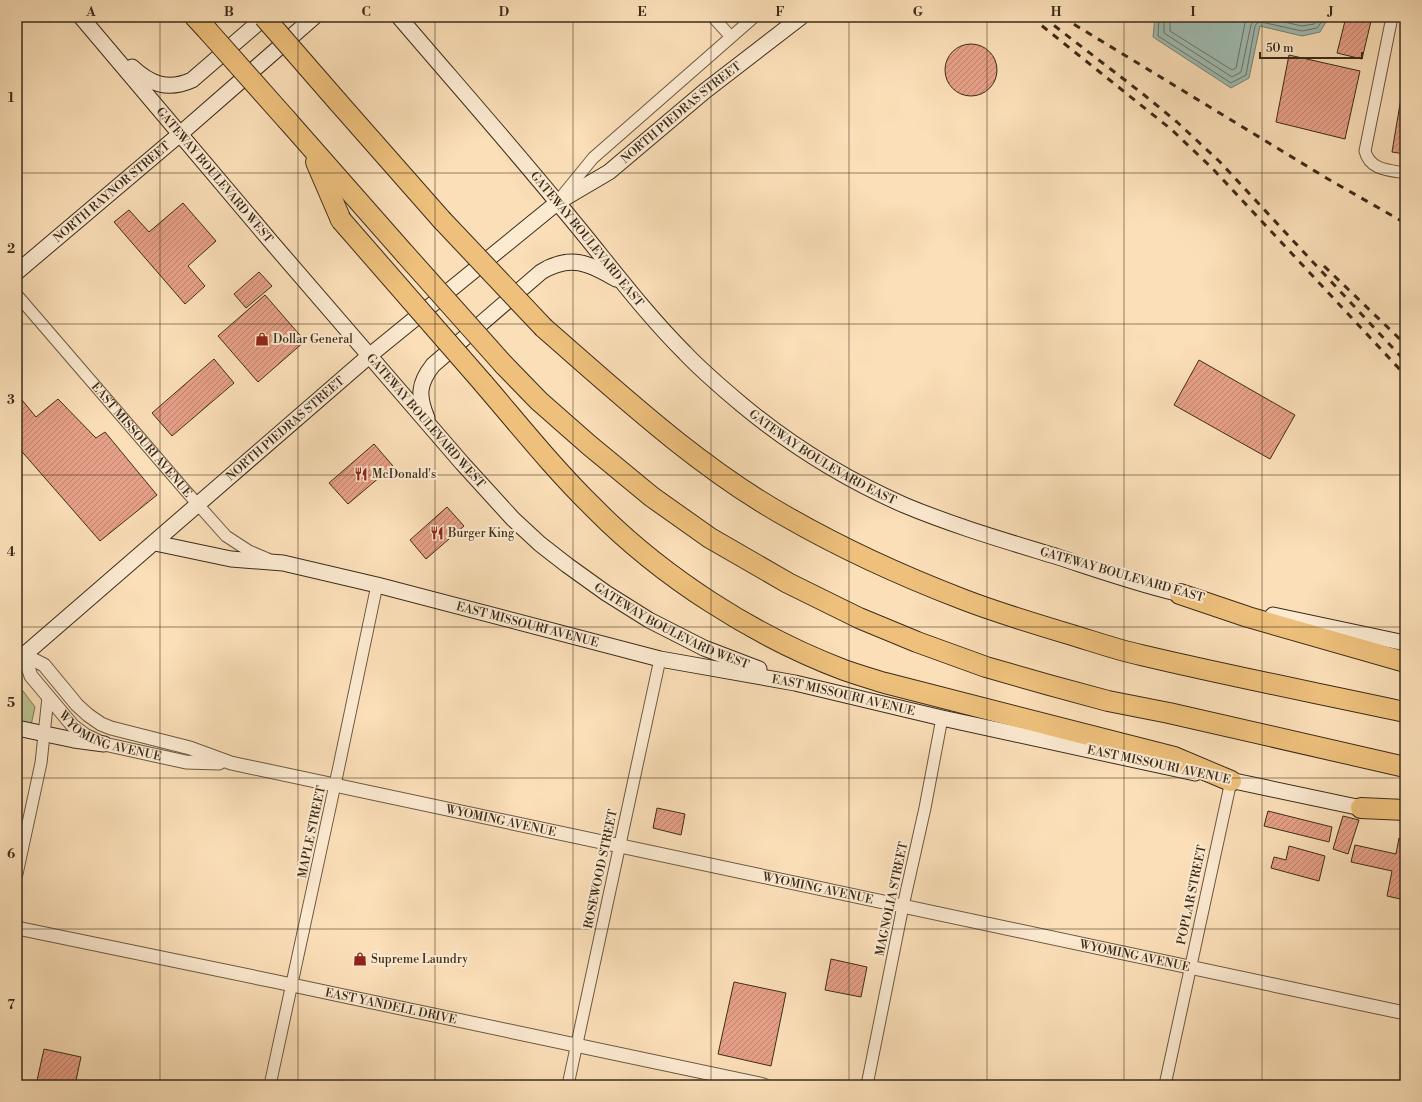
<svg xmlns="http://www.w3.org/2000/svg" width="1422" height="1102" viewBox="0 0 1422 1102" font-family="'Libre Bodoni',serif">
<style>
.green{fill:#bac392;stroke:#7b7856}
.water{fill:#9fbcb3;stroke:#778275}
.lines{fill:none;stroke-linecap:round;stroke-linejoin:round}
.shore{stroke:#6e7466;stroke-width:1}
.building{fill:url(#building-hatch);stroke:#3c2c19}
.minor-casing{stroke:#6c5941;stroke-width:13}
.tertiary-casing{stroke:#6c5941;stroke-width:15}
.secondary-casing{stroke:#3c2c19;stroke-width:17}
.motorway-casing{stroke:#3c2c19;stroke-width:22}
.minor{stroke:#fcead1;stroke-width:11}
.tertiary{stroke:#fcead1;stroke-width:13}
.secondary{stroke:#fcead1;stroke-width:15}
.motorway{stroke:#eec07c;stroke-width:20}
.rail{stroke:#3c2c19;stroke-width:3;stroke-dasharray:7 7;stroke-linecap:butt}
.motorway-bridge-casing{stroke:#3c2c19;stroke-width:22;stroke-linecap:butt}
.motorway-bridge{stroke:#eec07c;stroke-width:20}
.grid{fill:none;stroke:#3c2c19;stroke-width:1;stroke-opacity:0.55}
.labels{text-anchor:middle;dominant-baseline:central;stroke-width:4;stroke-linejoin:round;paint-order:stroke}
.street-label{font-size:12px;fill:#3c2c19;stroke:#fcead1}
.poi-label{font-size:12px;fill:#3c2c19;stroke:#fcead1;text-anchor:start}
.neatline{fill:none;stroke:#3c2c19;stroke-width:1.5}
.grid-label{font-size:13px;text-anchor:middle;font-weight:bold;fill:#3c2c19}
</style>
<defs>
<pattern id="building-hatch" width="6" height="6" patternUnits="userSpaceOnUse"><rect width="6" height="6" fill="#e7a088"/><path d="M-1 1l2-2M0 6l6-6M5 7l2-2" fill="none" stroke="#bc836e"/></pattern>
</defs>
<rect width="100%" height="100%" fill="#fbdfb8"/>
<filter id="stains"><feTurbulence type="fractalNoise" baseFrequency=".005" numOctaves="4"/><feColorMatrix values="0 0 0 0 .2 0 0 0 0 .09 0 0 0 0 .02 0 0 0 .5 -.17"/></filter>
<radialGradient id="worn" r=".72"><stop offset=".6" stop-color="#630" stop-opacity="0"/><stop offset="1" stop-color="#630" stop-opacity=".3"/></radialGradient>
<path class="green" d="M17,689l6,2 12,16 -4,18 -14,-3z"/>
<path class="water" d="M1155,17h174l-9,15 -18,4 -42,-10 -11,52 -18,10 -78,-51z"/>
<g class="lines">
<g class="shore">
<path d="M1159,17l-1,19 73,47 15,-8 9,-49 2,-3 4,-1 41,9 15,-3 8,-11"/>
<path d="M1164,17v16l68,44 9,-5 10,-47 3,-6 8,-2 40,9 12,-2 5,-7"/>
<path d="M1170,17v14l62,39 4,-2 9,-45 3,-6"/>
</g>
</g>
<g class="building">
<path d="M1346,17h26l-10,42 -25,-6z"/>
<circle cx="971" cy="70" r="26"/>
<path d="M1289,55l71,16 -15,68 -69,-17z"/>
<path d="M1405,74v80l-13,-2z"/>
<path d="M183,203l33,38 -28,25 17,20 -20,18 -71,-82 15,-12 20,22z"/>
<path d="M259,272l13,14 -26,22 -12,-14z"/>
<path d="M265,295l40,46 -47,41 -40,-46z"/>
<path d="M214,359l20,24 -62,53 -20,-23z"/>
<path d="M1199,360l96,55 -25,44 -96,-54z"/>
<path d="M17,394l19,23 22,-18 38,39 9,-6 52,63 -57,46 -83,-95z"/>
<path d="M374,444l19,22 -45,38 -19,-21z"/>
<path d="M447,507l17,19 -38,33 -16,-19z"/>
<path d="M657,808l28,6 -4,21 -28,-7z"/>
<path d="M1268,811l64,16 -3,15 -65,-16z"/>
<path d="M1343,816l16,4 -11,34 -15,-5z"/>
<path d="M1399,838l6,2v60l-18,-4 5,-25 -41,-9 4,-17 41,9z"/>
<path d="M1289,846l36,10 -6,25 -48,-13 3,-11 12,3z"/>
<path d="M831,959l36,8 -6,30 -36,-7z"/>
<path d="M734,982l52,11 -15,73 -53,-12z"/>
<path d="M44,1049l37,8 -6,28h-39z"/>
</g>
<g class="lines">
<g class="minor-casing">
<g id="minor">
<path d="M713,17l18,20"/>
<path d="M1392,17l-27,134c5,19 23,19 40,22"/>
<path d="M562,196l31,-38 161,-141"/>
<path id="s1" d="M17,295l168,195 41,46 23,15 19,8"/>
<path d="M17,874l24,-111 7,-66"/>
<path d="M270,1085l69,-319 38,-181"/>
<path d="M568,1085l92,-426"/>
<path d="M867,1085l36,-179 22,-98 17,-90"/>
<path d="M1165,1085l66,-304"/>
</g>
</g>
<g class="tertiary-casing">
<g id="tertiary">
<path id="s2" d="M24,655l20,10 33,40 11,10 13,9 10,4 79,20 41,15 1174,250"/>
<path id="s3" d="M24,655l7,21 42,50 12,9 19,9 82,18 33,1"/>
<path id="s4" d="M17,928l261,54 486,103"/>
</g>
</g>
<g class="secondary-casing">
<g id="secondary">
<path id="s5" d="M81,17l192,227 189,219 51,56 27,25 27,21 39,28 43,27 55,28 55,21"/>
<path id="s6" d="M399,17c53,62 106,122 158,185 43,50 81,104 128,151 17,18 37,35 56,51 48,40 106,76 163,101 50,21 102,36 154,52 43,14 88,30 131,39"/>
<path d="M132,67c18,17 36,24 60,13l73,-63"/>
<path id="s7" d="M17,272l163,-138 134,-117"/>
<path d="M427,418c-9,-22 -9,-34 6,-53l108,-93c29,-18 48,-9 75,7"/>
<path id="s8" d="M155,543l76,16 52,4 94,22 283,74 135,24 147,35 253,55"/>
<path d="M1273,615l132,28"/>
<path id="s9" d="M17,661l352,-305 189,-154 51,-30 96,-81 96,-74"/>
<path d="M17,728l57,12 30,4"/>
<path d="M1220,778l151,32"/>
</g>
</g>
<g class="motorway-casing">
<g id="motorway">
<path d="M195,17l13,14"/>
<path d="M338,102l103,117"/>
<path d="M287,120l118,134"/>
<path d="M316,162l25,58"/>
<path d="M544,328c77,67 154,139 243,189 56,32 115,59 175,82 36,14 73,25 110,36 23,7 46,15 69,20 88,21 176,38 264,57"/>
<path d="M504,365l35,36 50,44 63,52 58,41 78,45 71,35 58,24 69,25 63,18 59,16 61,12 236,54"/>
<path d="M483,383c36,42 71,86 111,125 68,69 160,128 250,162 14,5 28,9 41,13l289,74 57,24"/>
<path d="M1180,594l68,23 157,45"/>
<path d="M1361,808l44,2"/>
</g>
</g>
<use href="#minor" class="minor"/>
<use href="#tertiary" class="tertiary"/>
<use href="#secondary" class="secondary"/>
<use href="#motorway" class="motorway"/>
<g class="rail">
<path d="M1031,17l141,113 41,39 192,206"/>
<path d="M1043,17l100,77 34,28 42,39 186,200"/>
<path d="M1062,17l266,162 77,44"/>
<path d="M1324,266l81,78"/>
</g>
<g class="motorway-bridge-casing">
<g id="motorway-bridge">
<path d="M264,17l74,85"/>
<path d="M208,31l79,89"/>
<path d="M441,219l103,109"/>
<path d="M341,220l142,163"/>
<path d="M405,254l99,111"/>
</g>
</g>
<use href="#motorway-bridge" class="motorway-bridge"/>
</g>
<path class="grid" d="M160,17v1068M298,17v1068M435,17v1068M573,17v1068M711,17v1068M849,17v1068M987,17v1068M1124,17v1068M1262,17v1068M17,173h1388M17,324h1388M17,475h1388M17,627h1388M17,778h1388M17,929h1388"/>
<defs>
<g id="shop-bare" transform="scale(1.08)"><path d="M-5-2.5h2.3a2.7 3.5 0 0 1 5.4 0H5L5.5 6h-11ZM-1.5-2.5h3a1.5 2.3 0 0 0-3 0Z" fill="#8f2418" stroke="#fcead1" stroke-width="2.5" paint-order="stroke"/></g>
<g id="restaurant-bare" transform="scale(1.08)"><path d="M-5-6h1v4h1v-4h1v4h1v-4h1v5L-1.5 .5V6h-2V.5L-5-1ZM5-6V6H3V1.5H1.5Q1.5-4 5-6Z" fill="#8f2418" stroke="#fcead1" stroke-width="2.5" paint-order="stroke"/></g>
</defs>
<g fill-rule="evenodd">
<use href="#shop-bare" x="262" y="339"/>
<use href="#restaurant-bare" x="361" y="474"/>
<use href="#restaurant-bare" x="437" y="533"/>
<use href="#shop-bare" x="360" y="959"/>
</g>
<g class="labels">
<g class="street-label">
<text stroke="none"><textPath href="#s9" startOffset="862">NORTH PIEDRAS STREET</textPath></text>
<text stroke="none"><textPath href="#s5" startOffset="207">GATEWAY BOULEVARD WEST</textPath></text>
<text stroke="none"><textPath href="#s7" startOffset="124">NORTH RAYNOR STREET</textPath></text>
<text stroke="none"><textPath href="#s6" startOffset="291">GATEWAY BOULEVARD EAST</textPath></text>
<text stroke="none"><textPath href="#s5" startOffset="531">GATEWAY BOULEVARD WEST</textPath></text>
<text stroke="none"><textPath href="#s9" startOffset="355">NORTH PIEDRAS STREET</textPath></text>
<text stroke="none"><textPath href="#s1" startOffset="191">EAST MISSOURI AVENUE</textPath></text>
<text stroke="none"><textPath href="#s6" startOffset="615">GATEWAY BOULEVARD EAST</textPath></text>
<text transform="translate(1122 575) rotate(16)">GATEWAY BOULEVARD EAST</text>
<text stroke="none"><textPath href="#s8" startOffset="382">EAST MISSOURI AVENUE</textPath></text>
<text stroke="none"><textPath href="#s5" startOffset="855">GATEWAY BOULEVARD WEST</textPath></text>
<text stroke="none"><textPath href="#s8" startOffset="706">EAST MISSOURI AVENUE</textPath></text>
<text stroke="none"><textPath href="#s3" startOffset="126">WYOMING AVENUE</textPath></text>
<text transform="translate(1159 765) rotate(12)">EAST MISSOURI AVENUE</text>
<text stroke="none"><textPath href="#s2" startOffset="517">WYOMING AVENUE</textPath></text>
<text transform="translate(312 832) rotate(-78)">MAPLE STREET</text>
<text transform="translate(601 869) rotate(-78)">ROSEWOOD STREET</text>
<text stroke="none"><textPath href="#s2" startOffset="841">WYOMING AVENUE</textPath></text>
<text transform="translate(1192 895) rotate(-78)">POPLAR STREET</text>
<text transform="translate(892 899) rotate(-78)">MAGNOLIA STREET</text>
<text stroke="none"><textPath href="#s2" startOffset="1165">WYOMING AVENUE</textPath></text>
<text stroke="none"><textPath href="#s4" startOffset="382">EAST YANDELL DRIVE</textPath></text>
</g>
<g class="poi-label">
<text x="273" y="339">Dollar General</text>
<text x="372" y="474">McDonald's</text>
<text x="448" y="533">Burger King</text>
<text x="371" y="959">Supreme Laundry</text>
</g>
</g>
<rect width="1422" height="1102" fill="none" stroke="#fbdfb8" stroke-width="44"/>
<path d="M1260 52v6h102v-6" fill="none" stroke="#3c2c19" stroke-width="2"/>
<text x="1266" y="52" font-size="12" fill="#3c2c19" stroke="#fcead1" stroke-width="3" paint-order="stroke">50 m</text>
<rect x="22" y="22" width="1378" height="1058" class="neatline"/>
<g class="grid-label">
<text x="91" y="16">A</text>
<text x="229" y="16">B</text>
<text x="366" y="16">C</text>
<text x="504" y="16">D</text>
<text x="642" y="16">E</text>
<text x="780" y="16">F</text>
<text x="918" y="16">G</text>
<text x="1056" y="16">H</text>
<text x="1193" y="16">I</text>
<text x="1331" y="16">J</text>
<text x="11" y="102">1</text>
<text x="11" y="253">2</text>
<text x="11" y="404">3</text>
<text x="11" y="556">4</text>
<text x="11" y="707">5</text>
<text x="11" y="858">6</text>
<text x="11" y="1009">7</text>
</g>
<rect width="100%" height="100%" filter="url(#stains)"/>
<rect width="100%" height="100%" fill="url(#worn)"/>
</svg>
